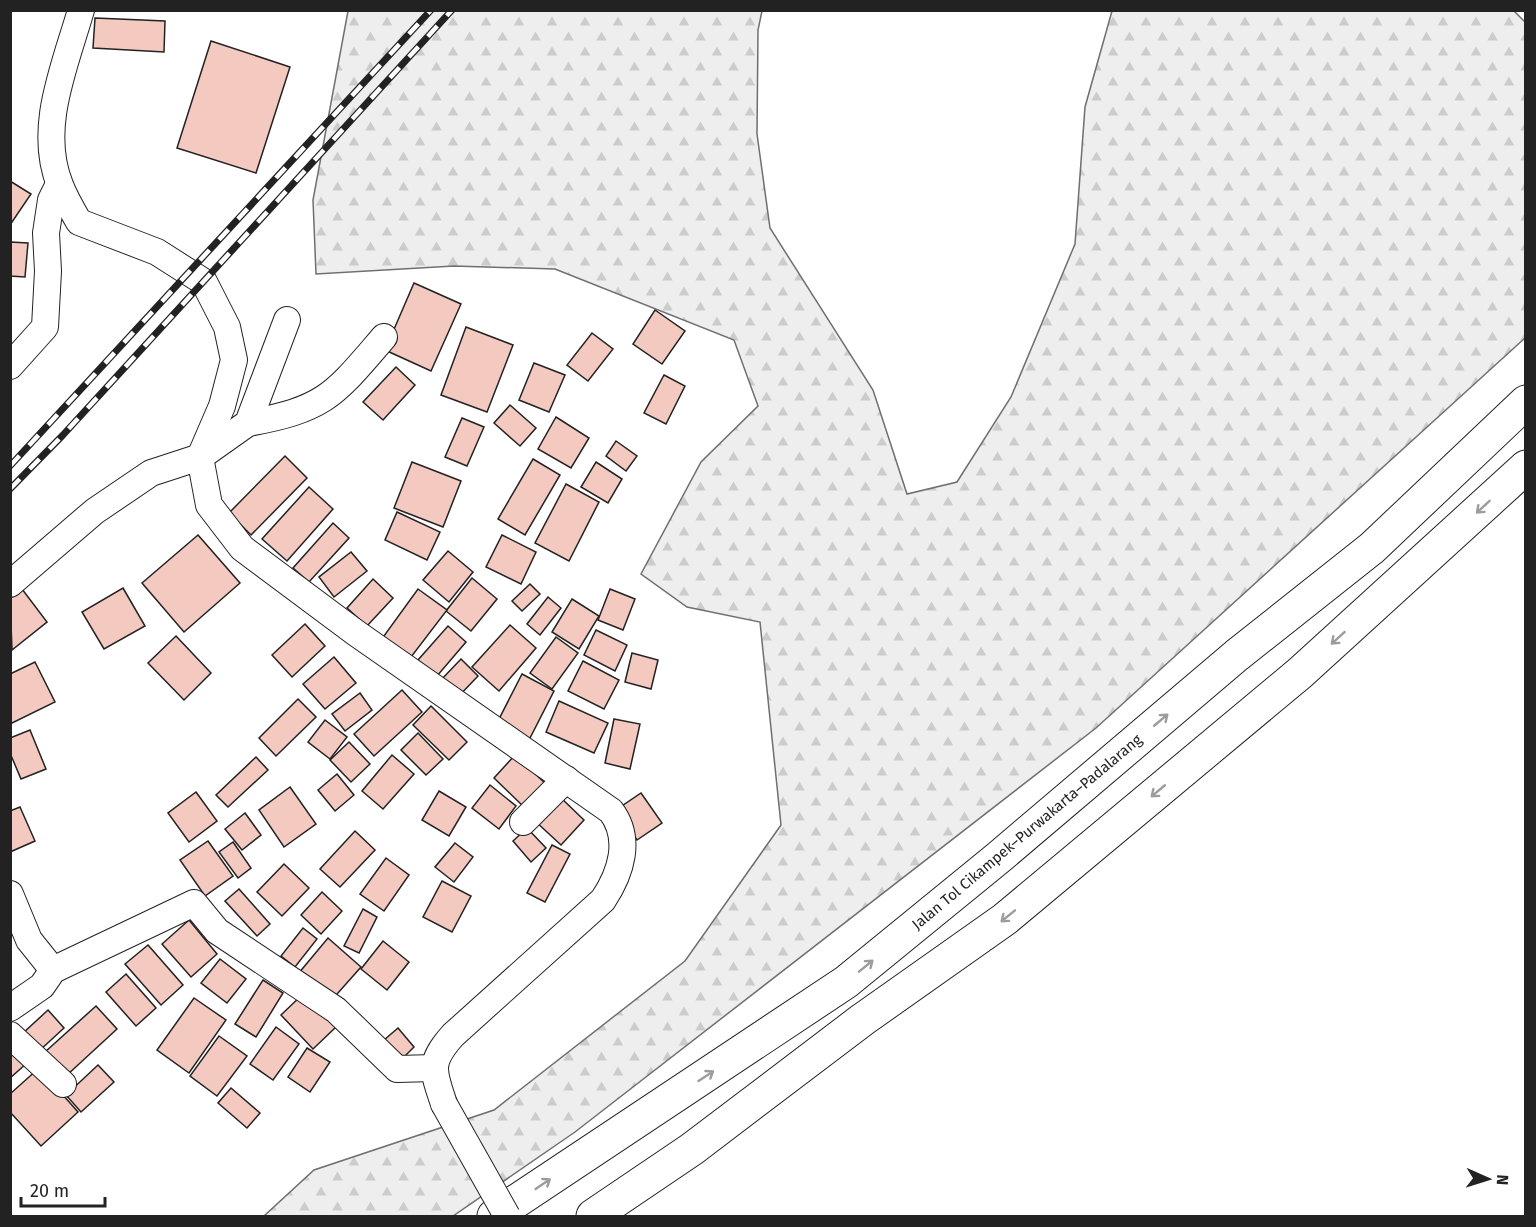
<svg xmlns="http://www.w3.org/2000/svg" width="1536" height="1227" viewBox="0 0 1536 1227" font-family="'Fira Sans',sans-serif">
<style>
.forest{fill:url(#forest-firs);stroke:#6f6f6f;stroke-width:1.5}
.building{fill:#f3c9c0;stroke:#222;stroke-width:1.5}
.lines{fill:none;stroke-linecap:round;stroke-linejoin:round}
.minor-casing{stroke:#222;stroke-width:28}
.motorway-casing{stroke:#222;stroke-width:35}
.minor{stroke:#fff;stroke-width:26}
.motorway{stroke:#fff;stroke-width:33}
.rail-casing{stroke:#222;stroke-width:7}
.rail{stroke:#fff;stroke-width:4.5;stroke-dasharray:14;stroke-linecap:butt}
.minor-bridge-casing{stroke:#222;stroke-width:28;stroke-linecap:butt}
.minor-bridge{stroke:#fff;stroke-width:26}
.oneway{stroke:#9c9c9c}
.labels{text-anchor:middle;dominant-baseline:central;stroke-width:4.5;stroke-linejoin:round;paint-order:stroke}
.street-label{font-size:15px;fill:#222;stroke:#fff}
</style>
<defs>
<pattern id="forest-firs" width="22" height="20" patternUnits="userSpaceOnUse" patternTransform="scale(1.5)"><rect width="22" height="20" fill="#eee"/><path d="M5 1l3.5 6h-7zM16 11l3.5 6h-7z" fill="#ccc"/></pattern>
</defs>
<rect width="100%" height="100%" fill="#fff"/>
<path class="forest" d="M1513,10l12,12v316l-429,390 -521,404 -122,84h-189l50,-46 180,-60 191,-149 96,-136 -21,-203 -73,-15 -46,-33 60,-112 57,-56 -24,-66 -179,-71 -101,-3 -138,8 -3,-74 35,-189h414l-4,19 -1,104 13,94 103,162 34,104 50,-12 54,-85 64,-153 10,-137 27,-96z"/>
<g class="building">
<path d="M95,18l70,3 -1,31 -71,-4z"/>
<path d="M211,41l79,26 -34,106 -79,-25z"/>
<path d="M10,181l21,13 -21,31z"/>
<path d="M10,242l18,1 -3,34 -15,-1z"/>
<path d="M414,283l47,21 -30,67 -46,-21z"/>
<path d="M655,310l30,21 -23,33 -29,-20z"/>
<path d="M466,327l47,18 -26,67 -46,-17z"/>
<path d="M592,333l21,16 -25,32 -21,-16z"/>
<path d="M534,363l31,12 -16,37 -30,-12z"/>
<path d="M396,367l19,18 -32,35 -20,-18z"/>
<path d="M664,375l21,11 -19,38 -22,-11z"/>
<path d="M510,405l26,23 -16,18 -26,-23z"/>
<path d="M556,417l33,21 -18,30 -33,-19z"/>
<path d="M462,418l22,9 -17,39 -22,-9z"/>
<path d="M616,441l21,15 -11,15 -20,-15z"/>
<path d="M285,456l22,22 -56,57 -22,-22z"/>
<path d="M533,459l27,16 -35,60 -27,-16z"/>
<path d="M412,462l49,19 -18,46 -49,-19z"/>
<path d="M596,462l26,17 -14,24 -27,-16z"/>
<path d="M566,484l33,18 -30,59 -34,-18z"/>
<path d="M309,487l24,22 -46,52 -25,-22z"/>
<path d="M397,512l43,20 -13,28 -42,-20z"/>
<path d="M333,523l16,15 -40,44 -16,-14z"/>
<path d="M198,535l42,48 -56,49 -42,-49z"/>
<path d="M502,535l34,17 -15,32 -35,-17z"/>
<path d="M448,551l25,21 -24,30 -26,-22z"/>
<path d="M351,552l16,19 -33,26 -15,-20z"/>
<path d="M472,578l25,21 -26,32 -25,-20z"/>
<path d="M373,579l20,19 -26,28 -20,-18z"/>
<path d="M530,584l10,10 -18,17 -10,-10z"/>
<path d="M123,588l22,38 -41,23 -22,-37z"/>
<path d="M22,589l25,33 -35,28 -2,-52z"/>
<path d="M418,589l29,21 -39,51 -27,-21z"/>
<path d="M610,589l25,10 -12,31 -25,-10z"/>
<path d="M548,597l13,11 -21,27 -13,-11z"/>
<path d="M572,599l27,17 -20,33 -27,-17z"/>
<path d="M305,624l20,22 -33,31 -20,-22z"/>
<path d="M510,625l26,23 -37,43 -27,-24z"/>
<path d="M448,626l18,16 -29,34 -19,-16z"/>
<path d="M596,630l31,15 -12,26 -31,-16z"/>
<path d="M176,636l35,37 -27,27 -36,-37z"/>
<path d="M556,637l22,16 -26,36 -22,-16z"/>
<path d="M632,653l26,7 -7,29 -26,-7z"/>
<path d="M334,657l22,26 -31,26 -22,-25z"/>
<path d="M461,659l17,17 -21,22 -17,-17z"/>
<path d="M583,661l36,19 -15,29 -36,-18z"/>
<path d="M35,662l20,40 -45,22v-50z"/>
<path d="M522,674l32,17 -25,49 -32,-17z"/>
<path d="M402,690l20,22 -48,44 -20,-22z"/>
<path d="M360,693l12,17 -27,21 -13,-17z"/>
<path d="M298,699l18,18 -40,39 -17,-18z"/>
<path d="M559,701l49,22 -14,30 -48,-21z"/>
<path d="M431,706l36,36 -18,18 -36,-35z"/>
<path d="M614,719l26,5 -10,45 -25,-6z"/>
<path d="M325,720l22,17 -17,22 -22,-17z"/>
<path d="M30,730l16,39 -25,10 -11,-26v-15z"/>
<path d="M418,733l25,26 -17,16 -25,-25z"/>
<path d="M349,742l21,22 -19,18 -21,-22z"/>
<path d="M392,755l22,19 -31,35 -21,-18z"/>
<path d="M515,755l32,30 -22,23 -31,-30z"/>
<path d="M256,757l12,13 -40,37 -12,-12z"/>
<path d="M337,774l17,21 -19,16 -17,-21z"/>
<path d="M490,785l26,21 -17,23 -27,-21z"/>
<path d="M290,787l26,37 -32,23 -25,-37z"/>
<path d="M439,791l27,16 -17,29 -27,-16z"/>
<path d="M196,792l21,29 -28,21 -21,-29z"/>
<path d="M641,793l21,30 -25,17 -21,-30z"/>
<path d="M558,795l26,25 -23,25 -27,-25z"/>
<path d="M20,807l15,34 -25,11v-41z"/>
<path d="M245,813l16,22 -19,15 -17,-21z"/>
<path d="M527,828l19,20 -15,14 -18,-21z"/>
<path d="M355,831l20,19 -35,37 -20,-18z"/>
<path d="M208,841l25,35 -28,20 -25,-36z"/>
<path d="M233,842l18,26 -13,10 -19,-26z"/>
<path d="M455,843l18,14 -19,25 -19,-15z"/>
<path d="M552,845l18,9 -25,48 -18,-9z"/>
<path d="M386,858l23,17 -25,36 -24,-17z"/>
<path d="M284,864l25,24 -27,28 -25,-24z"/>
<path d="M442,881l29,15 -19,36 -29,-15z"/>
<path d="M239,889l31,35 -13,12 -32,-35z"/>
<path d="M322,892l20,19 -21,23 -20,-19z"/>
<path d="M363,909l14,8 -18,36 -15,-7z"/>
<path d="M189,920l28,34 -26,23 -29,-33z"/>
<path d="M303,928l14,11 -22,28 -14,-11z"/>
<path d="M328,938l33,29 -31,35 -32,-28z"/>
<path d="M383,941l26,21 -22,28 -26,-21z"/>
<path d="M148,945l35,40 -22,20 -36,-41z"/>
<path d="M220,959l26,20 -19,24 -26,-20z"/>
<path d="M126,974l30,34 -20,18 -30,-34z"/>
<path d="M263,980l20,13 -27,44 -21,-13z"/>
<path d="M304,993l32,34 -23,22 -32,-34z"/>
<path d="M194,998l32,22 -37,53 -32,-23z"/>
<path d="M96,1006l21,23 -51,47 -21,-24z"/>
<path d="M48,1010l16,18 -26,24 -16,-18z"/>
<path d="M276,1027l23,17 -26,36 -23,-16z"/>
<path d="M398,1028l16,19 -13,13 -17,-20z"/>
<path d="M219,1036l28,20 -30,40 -27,-20z"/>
<path d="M10,1045l17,18 -17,15z"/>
<path d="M307,1048l23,14 -20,30 -22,-15z"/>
<path d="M98,1065l16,17 -33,30 -15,-17z"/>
<path d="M39,1068l39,44 -37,34 -31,-34v-18z"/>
<path d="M231,1088l29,25 -13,15 -29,-25z"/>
</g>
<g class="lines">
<g class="minor-casing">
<g id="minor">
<path d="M81,10c-16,56 -44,118 -21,175 5,13 12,25 19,37l78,30 47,30 23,45 7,33 -12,46 -22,51 9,48 33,43 114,85 255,178c21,28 10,62 -8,89l-150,135c-25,28 -20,36 -9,69"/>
<path d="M10,366l35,-39 3,-56 -2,-38 5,-33 8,-16"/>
<path d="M248,423c78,-14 86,-28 136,-86"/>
<path d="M10,584l85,-73 56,-38 49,-16 48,-34 39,-103"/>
<path d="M523,822l43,-43"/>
<path d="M10,894l19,46 24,30"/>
<path d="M10,1008l32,-22 11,-16 141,-67 23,28 119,79 61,59 37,-1"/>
<path d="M10,1035l53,49"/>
</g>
</g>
<g class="motorway-casing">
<g id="motorway">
<path d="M494,1216l352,-234 152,-124 239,-203 135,-107 154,-146"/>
<path d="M593,1216l99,-67 170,-129 143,-101 295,-246 226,-206"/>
</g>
</g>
<use href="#minor" class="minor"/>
<use href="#motorway" class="motorway"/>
<g class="rail-casing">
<g id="rail">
<path d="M10,466l421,-456"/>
<path d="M10,489l53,-54 389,-425"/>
</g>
</g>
<use href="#rail" class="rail"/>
<g class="minor-bridge-casing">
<path id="minor-bridge" d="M444,1104l63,112"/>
</g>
<use href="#minor-bridge" class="minor-bridge"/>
</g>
<defs><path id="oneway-shaft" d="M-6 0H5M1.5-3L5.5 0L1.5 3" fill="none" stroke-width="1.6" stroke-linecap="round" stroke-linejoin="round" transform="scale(1.5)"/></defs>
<g class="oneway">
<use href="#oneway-shaft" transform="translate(1483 507) rotate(137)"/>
<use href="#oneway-shaft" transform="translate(1338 638) rotate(138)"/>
<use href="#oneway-shaft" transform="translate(1161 720) rotate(-40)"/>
<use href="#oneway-shaft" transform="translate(1158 791) rotate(140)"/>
<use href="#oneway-shaft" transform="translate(1008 916) rotate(141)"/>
<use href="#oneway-shaft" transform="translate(866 966) rotate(-39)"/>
<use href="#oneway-shaft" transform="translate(706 1076) rotate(-33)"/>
<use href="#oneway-shaft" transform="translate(543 1184) rotate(-34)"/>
</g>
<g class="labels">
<g class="street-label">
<text transform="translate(1027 832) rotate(-40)">Jalan Tol Cikampek–Purwakarta–Padalarang</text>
</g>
</g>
<rect width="1536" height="1227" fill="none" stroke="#222222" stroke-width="24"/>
<g transform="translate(1488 1179) rotate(93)" stroke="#ffffff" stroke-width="4.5" paint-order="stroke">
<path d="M0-4.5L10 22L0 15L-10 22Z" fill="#222222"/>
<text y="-9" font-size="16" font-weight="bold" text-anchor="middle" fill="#222222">N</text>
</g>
<path d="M21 1197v9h84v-9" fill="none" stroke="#222222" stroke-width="3"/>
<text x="30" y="1197" font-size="18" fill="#222222" stroke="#ffffff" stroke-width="4.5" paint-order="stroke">20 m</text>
</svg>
